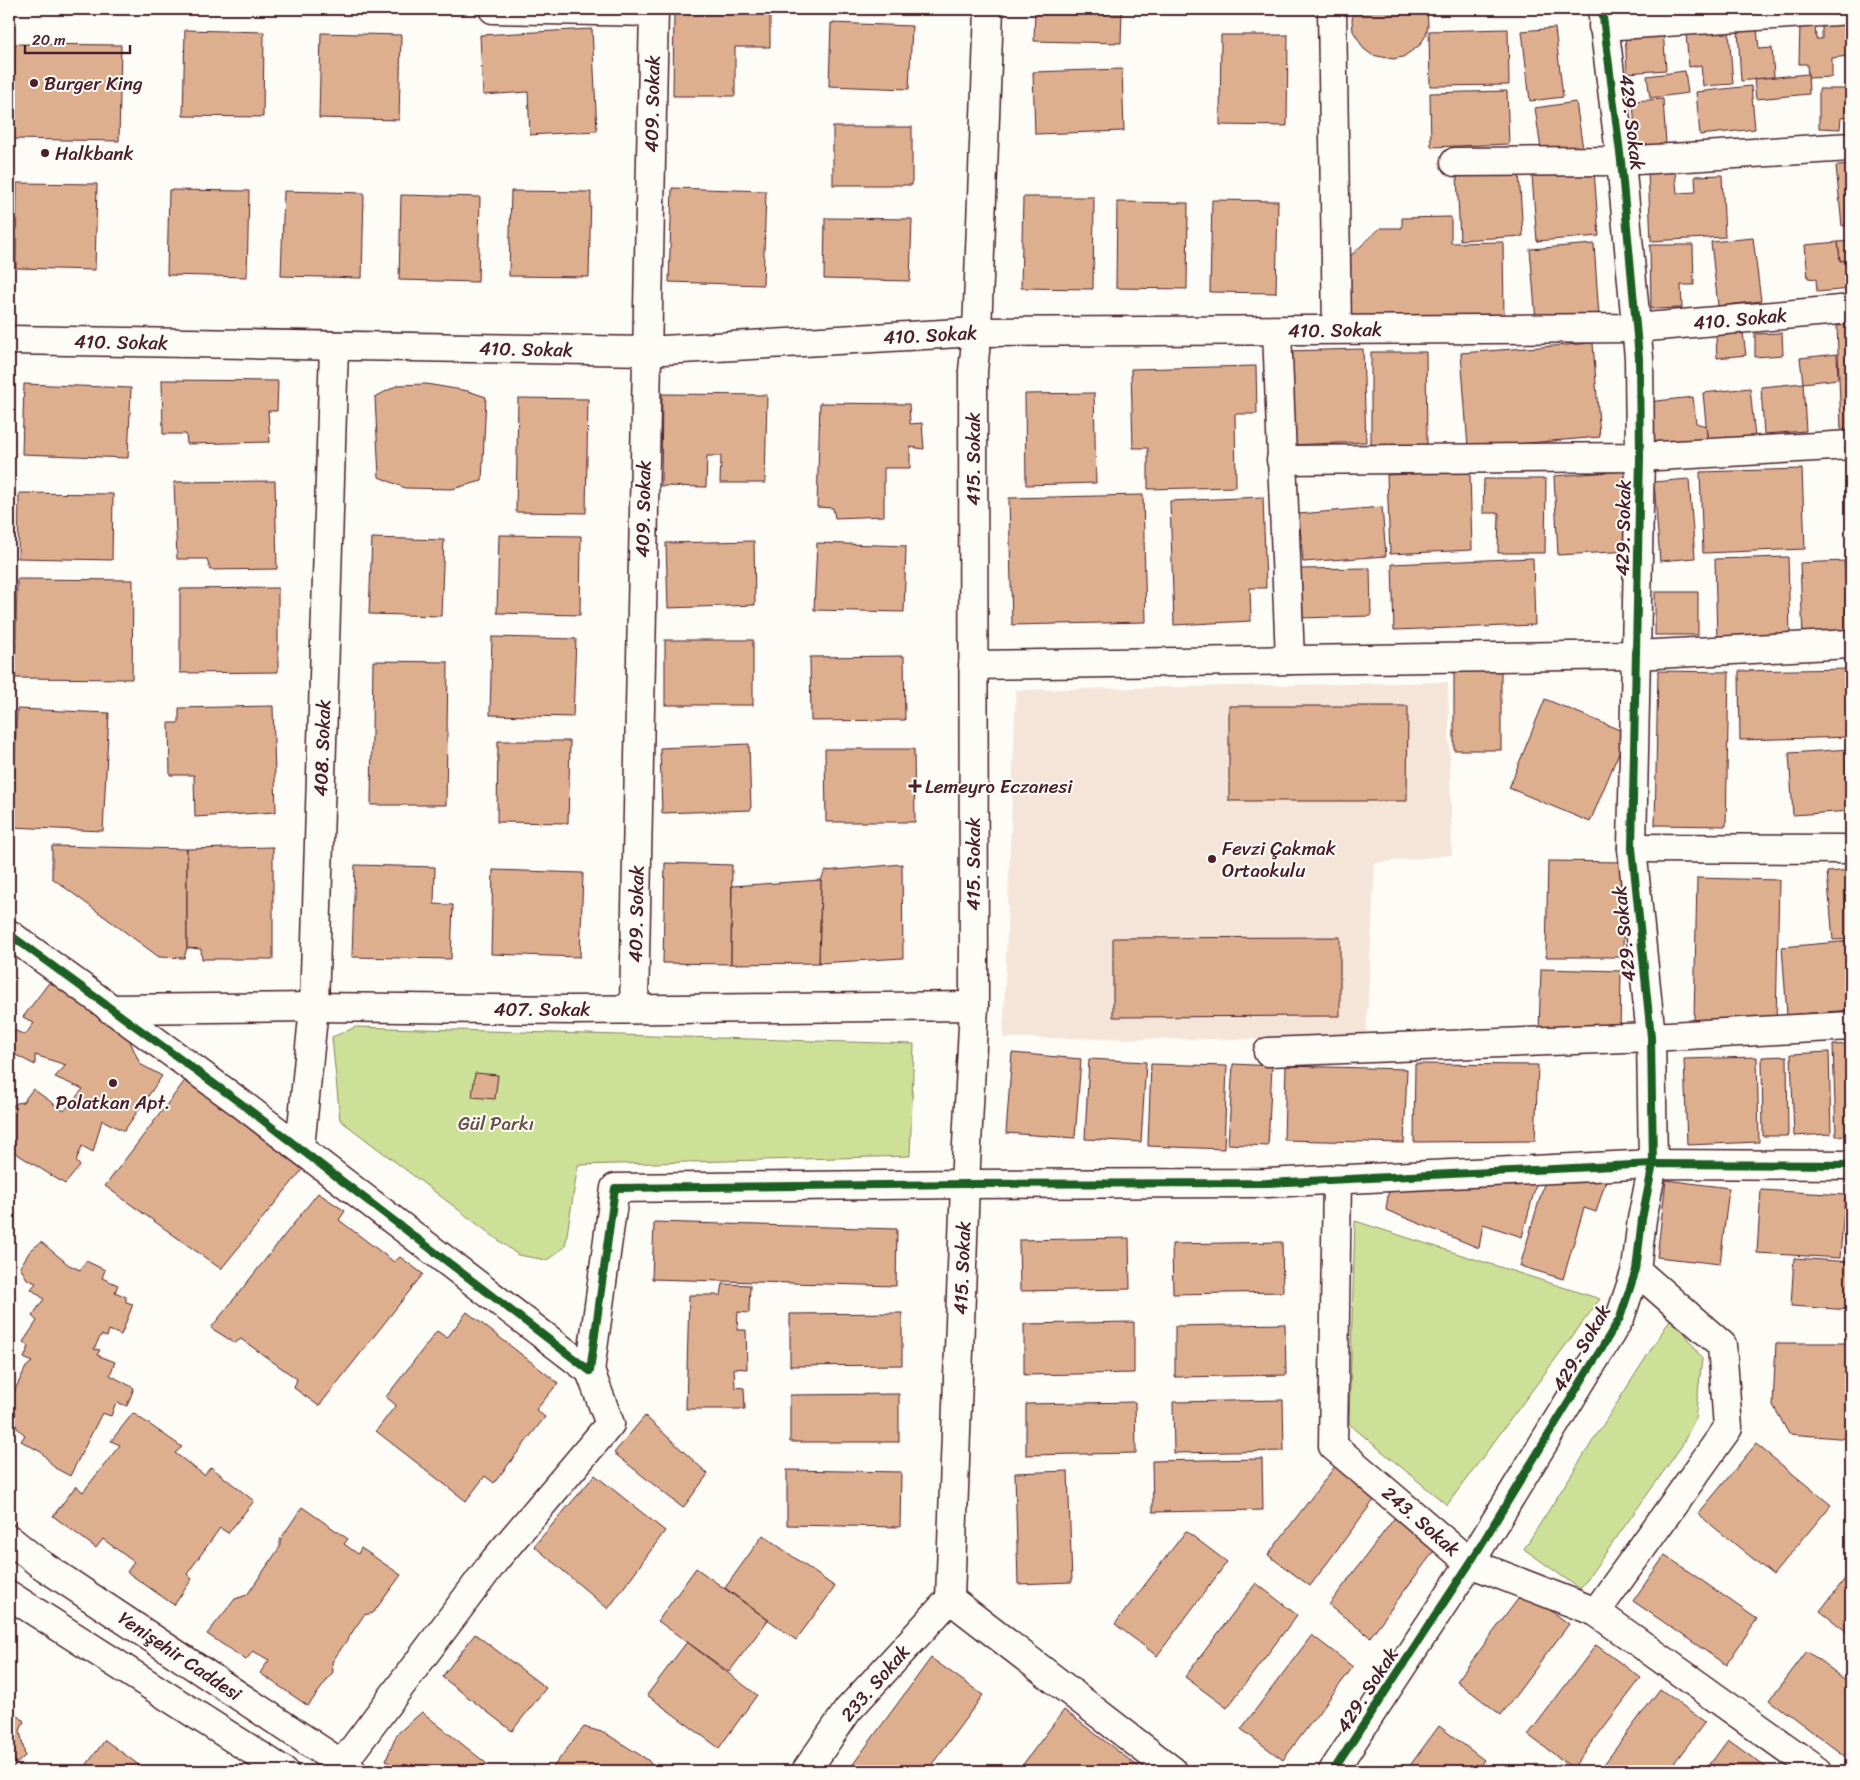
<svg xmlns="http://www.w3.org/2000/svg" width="1860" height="1780" viewBox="0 0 1860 1780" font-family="Sriracha,sans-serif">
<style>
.built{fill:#f4e5d8}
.green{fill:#cce197;stroke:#8b8061}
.building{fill:#deaf8f;stroke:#4a1f2b}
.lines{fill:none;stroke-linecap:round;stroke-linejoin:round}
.minor-casing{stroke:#4a1f2b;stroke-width:31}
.major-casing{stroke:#4a1f2b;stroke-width:31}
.minor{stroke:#fdfcf7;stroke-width:28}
.major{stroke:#fdfcf7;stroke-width:28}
.cycleway-casing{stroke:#fdfcf7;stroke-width:11}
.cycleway{stroke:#1b5e20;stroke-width:8}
.poi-dot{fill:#4a1f2b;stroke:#fdfcf7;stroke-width:2}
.labels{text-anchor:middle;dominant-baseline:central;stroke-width:4;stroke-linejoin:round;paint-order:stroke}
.poi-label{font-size:19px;fill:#4a1f2b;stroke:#fdfcf7;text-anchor:start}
.street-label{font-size:19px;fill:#4a1f2b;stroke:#fdfcf7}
.park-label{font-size:19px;fill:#6a5046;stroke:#fdfcf7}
</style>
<rect width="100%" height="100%" fill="#fdfcf7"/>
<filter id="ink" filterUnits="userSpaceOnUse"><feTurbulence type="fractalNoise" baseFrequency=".02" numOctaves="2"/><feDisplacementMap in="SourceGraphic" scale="10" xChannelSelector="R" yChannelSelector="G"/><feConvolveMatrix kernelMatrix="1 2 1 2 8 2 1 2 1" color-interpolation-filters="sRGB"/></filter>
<g filter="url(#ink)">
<path class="built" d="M1448,682l4,173 -77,8 -9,177 -363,-2 13,-348z"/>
<g class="green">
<path d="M356,1027l558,17 -4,112 -332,9 -13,82 -18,13 -29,-5 -178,-135 -8,-83z"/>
<path d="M1355,1221l245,78 -153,206 -98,-81z"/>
<path d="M1673,1315l29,44 -7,60 -14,28 -101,142 -56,-40z"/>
</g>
<g class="building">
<path d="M674,9h96v38h-35v49h-62z"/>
<path d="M1035,9h87l-1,34 -87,-2z"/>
<path d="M1354,9h73l1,17 -2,9 -6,10 -17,12 -10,2 -21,-4 -8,-6 -11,-18 -1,-11z"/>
<path d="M1846,22l2,34 -16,2v19l-24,1 -1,-14h-8l1,-40h15l1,15h6v-15z"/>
<path d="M831,23l81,3 -3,63 -80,-3z"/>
<path d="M1555,28l8,69 -33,4 -8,-70z"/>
<path d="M1757,28l2,21 13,-1 2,29 -33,4 -3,-51z"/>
<path d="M592,29l5,102 -67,4 -2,-43 -45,3 -3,-60z"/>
<path d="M1508,29l1,56 -79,1 -1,-55z"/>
<path d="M185,30l79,2 -1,85 -80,-1z"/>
<path d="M1663,30l3,40 -39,3 -2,-40z"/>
<path d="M1729,31l4,53 -30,2 -2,-21 -12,2 -3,-32z"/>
<path d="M321,33l80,2 -2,85 -80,-2z"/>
<path d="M1221,35h67l-1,91 -67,-1z"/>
<path d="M15,44l106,1 -2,96 -106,-2z"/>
<path d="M1122,69l2,62 -89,3 -2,-62z"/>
<path d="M1685,71l3,22 -38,5 -3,-22z"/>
<path d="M1808,74l1,20 -53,5 -2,-20z"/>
<path d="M1751,86l4,43 -55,6 -4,-43z"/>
<path d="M1819,89h32v27l-10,2 -1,11 -21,-1z"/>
<path d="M1507,91l2,53 -78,3 -1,-54z"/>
<path d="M1663,99l3,45 -30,2 -3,-45z"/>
<path d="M1576,102l7,47 -41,7 -7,-48z"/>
<rect x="833" y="127" width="79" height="58"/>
<path d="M1851,165v60l-9,1 -6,-60z"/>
<path d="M1594,171l5,65 -62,5 -5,-65z"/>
<path d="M1519,172l4,64 -63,4 -3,-65z"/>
<path d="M1675,172l2,21 19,-1 -1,-16 27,-1 3,62 -74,4 -3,-68z"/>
<path d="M17,183l80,1 -2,86 -79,-2z"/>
<path d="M672,188l94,3 -3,94 -94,-3z"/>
<path d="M169,190l80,1 -2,86 -80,-2z"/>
<path d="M284,191l80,2 -2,85 -81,-2z"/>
<path d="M511,191l80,1 -2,85 -80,-1z"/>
<path d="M401,195l79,2 -2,85 -79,-2z"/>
<path d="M1023,197h71l-1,92 -72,-1z"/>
<path d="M1212,200l66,1 -2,92 -66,-1z"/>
<path d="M1117,202l71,1 -1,86 -71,-1z"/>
<path d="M1451,217v26l52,-1 1,78 -161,3 -1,-59 38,-36h22v-10z"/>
<path d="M825,218l87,1 -2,62 -86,-2z"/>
<path d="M1753,238l8,63 -43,5 -7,-64z"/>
<path d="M1851,241v19l-11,1 -2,-19z"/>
<path d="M1838,242l2,19 11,-1v29l-34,3 -1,-13 -8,-1 -3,-33z"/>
<path d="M1594,244l5,72 -63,5 -6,-72z"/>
<path d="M1650,245h43l1,40h-13l1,23 -31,1z"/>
<path d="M1851,324v104l-10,1 -4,-103z"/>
<path d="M1743,333l3,22 -29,3 -1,-22z"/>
<path d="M1782,333l1,22 -28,2v-23z"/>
<path d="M1593,343l7,94 -132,11 -7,-95z"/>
<path d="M1363,349l3,93 -78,3 -3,-94z"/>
<path d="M1371,352h55l1,96h-56z"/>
<path d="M1837,354l1,25 -35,4 -3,-25z"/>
<path d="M1256,366l1,48h-22l1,73 -88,2v-41h-15l-2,-79z"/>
<path d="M162,380l116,1 -1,30h-9l2,31 -83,2 -1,-10h-23z"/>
<path d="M1803,383l3,48 -42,3 -3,-47z"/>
<path d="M24,384l107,4 -3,70 -106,-4z"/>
<path d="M426,384l42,7 18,6 -4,84 -30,8 -47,-1 -26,-11 -4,-80 23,-12z"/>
<path d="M1750,388l5,50 -47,6 -5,-51z"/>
<path d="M1094,393l2,90 -70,2 -1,-91z"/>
<path d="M662,394l105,1 -2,88h-45l1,-27h-14l-1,31 -45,-1z"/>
<path d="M1693,397l3,26 10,3 2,18 -56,5 -4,-47z"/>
<path d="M518,398l70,1 -2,114 -70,-1z"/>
<path d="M820,403l89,1 1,20 12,-1 2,26 -14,-2v21h-26v48l-49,2 -2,-10 -16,-1z"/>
<path d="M1802,469l3,80 -102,4 -3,-81z"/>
<path d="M1470,471l2,79 -82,4 -3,-79z"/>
<path d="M1627,471l4,80 -73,4 -4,-79z"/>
<path d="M1484,479h62l-1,74h-47l1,-40h-16z"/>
<path d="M1689,479l6,79 -35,3 -6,-79z"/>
<path d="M275,481l2,88 -67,1 -3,-11h-30l-3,-77z"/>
<path d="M19,493l94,1 -1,66 -94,-2z"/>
<path d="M1143,495l3,127 -134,3 -3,-127z"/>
<path d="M1263,497l3,91h-16l1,33 -77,4 -4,-124z"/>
<path d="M1382,507l4,49 -83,6 -4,-48z"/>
<path d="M499,535l82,1 -1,79 -83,-2z"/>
<path d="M372,538l72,2 -3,76 -72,-2z"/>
<path d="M754,541l1,64 -87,3 -2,-65z"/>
<path d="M817,543l89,3 -2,66 -90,-2z"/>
<path d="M1788,557l2,80 -73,2 -2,-80z"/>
<path d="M1533,558l2,67 -141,5 -2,-66z"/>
<path d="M1844,561l3,53 4,-1v23l-48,2 -3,-75z"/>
<path d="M1370,568l1,48 -71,2v-49z"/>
<path d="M17,579l116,1 -1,99 -117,-1z"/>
<path d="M278,588v84l-98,1v-84z"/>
<rect x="1655" y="592" width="43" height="43"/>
<path d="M492,637l84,2 -3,78 -83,-2z"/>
<rect x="665" y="640" width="88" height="65"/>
<path d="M904,656l1,64 -94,1 -1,-64z"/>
<path d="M373,661l75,1 -2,143h-75z"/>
<rect x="1454" y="667" width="47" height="83"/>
<path d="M1851,669v68l-111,3 -1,-69z"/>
<path d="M1658,671l71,1 -3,154 -71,-1z"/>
<path d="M1545,699l82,34 -37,89 -81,-34z"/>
<path d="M273,706l3,106 -81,5 -1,-42h-24l-1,-52h10v-15z"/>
<path d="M1229,706h179l-1,95h-178z"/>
<path d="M17,709l92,4 -6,118 -92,-4z"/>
<path d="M498,741h72l-2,82 -71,-1z"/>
<path d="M749,744l2,66 -89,3 -2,-65z"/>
<path d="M825,749h89l1,73h-89z"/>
<path d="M1851,749v62l-58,4 -4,-62z"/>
<path d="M52,846l135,3v99l-3,10 -25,-1 -107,-79z"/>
<path d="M273,847v112h-71l-1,-10 -14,-1v-99z"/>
<path d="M1548,861l76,1 -1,95h-77z"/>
<path d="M665,863l67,2 -1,99 -68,-1z"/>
<path d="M902,864l1,94 -84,5 2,-83 4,-9z"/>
<path d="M355,865l80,2 -1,37 19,1 -2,54 -99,-2z"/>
<path d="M493,870l90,3 -3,84 -89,-3z"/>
<path d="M1851,870v69l-18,1 -6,-68z"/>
<path d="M1697,878l82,2 -3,143 -82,-2z"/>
<path d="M821,880l-2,83 -88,1 1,-78z"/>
<path d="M1340,937v79l-227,1v-79z"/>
<path d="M1851,941v69l-64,5 -5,-68z"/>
<path d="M1541,969l80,2 -1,62 -81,-2z"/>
<path d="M51,980l78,59 11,25 22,12 -38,55 -22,-11 -9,32 -11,-6 -6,15 4,5 -15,18 -51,-32 -5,-9v-35l8,-5 6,-1 10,-13 31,22 19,-22 -28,-12 11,-12 -31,-10v10l-23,-12 2,-23 11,5 9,-12 -11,-6z"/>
<path d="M1851,1044v91l-15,1 -3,-91z"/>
<path d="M1829,1052l2,82 -37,2 -3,-82z"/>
<path d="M1012,1053l69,6 -6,79 -69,-5z"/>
<path d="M1787,1056l1,80h-25l-1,-79z"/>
<path d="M1757,1057l2,85 -72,3 -3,-86z"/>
<path d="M1089,1059l57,3 -5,80 -56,-3z"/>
<path d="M1151,1064l76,2 -3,83 -76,-3z"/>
<path d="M1233,1064l39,2 -4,80 -40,-2z"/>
<path d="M1415,1064l123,1 -3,76 -121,1z"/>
<path d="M1286,1066l121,3 -3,74 -120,-3z"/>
<path d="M475,1073l23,2 -3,24 -23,-2z"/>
<path d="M190,1074l117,90 -86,105 -116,-83z"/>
<path d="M1539,1173l-17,64 -39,-13 -4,24 -93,-38 4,-29z"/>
<path d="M1546,1177h61l-11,35 -12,-4 -21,71 -43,-13z"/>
<path d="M1666,1180l63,8 -9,76 -63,-7z"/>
<path d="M1761,1190l84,5 -5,63 -83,-5z"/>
<path d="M318,1193l27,18 -6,9 55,42 6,-5 23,17 -104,132 -25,-18 3,-9 -56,-40 -6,4 -24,-15z"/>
<path d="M654,1222l243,7 -1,57 -244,-7z"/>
<path d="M1129,1238l1,51 -110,2 -1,-51z"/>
<path d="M41,1242l28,23 11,5 6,-9 19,9 -3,8 16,7 -3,7 11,5v5l7,2 -12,31 -12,-5 -2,7 -6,-2 -7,14 6,1 -3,5 18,7 -5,13 24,13 -7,18 -11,-4 -5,14 -9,-3 -32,63 -15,-8 -14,-16 -20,-11 4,-6 -8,-7 -6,-21 2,-13 13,-27 6,-5 -8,-4 5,-12 -6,-4 14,-21 -5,-5 12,-17 -13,-10 5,-6 -9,-4 -7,-12 10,-16z"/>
<path d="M1282,1242l1,50 -110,2 -1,-50z"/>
<path d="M1794,1258l57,4v48l-60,-4z"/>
<path d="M723,1284l27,1 -1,28 -11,-1 -1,18h9l1,39 -13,-1 1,19 9,1 1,21h-59l3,-114h32z"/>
<path d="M467,1312l91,71 -22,27 9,7 -51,66 -9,-7 -19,25 -90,-70 20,-26 -10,-8 51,-66 10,7z"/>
<path d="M902,1313v52l-112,1v-52z"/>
<path d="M1134,1322v51l-110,2v-51z"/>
<path d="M1285,1324l1,51 -111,2v-51z"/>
<path d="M1776,1343h75v96l-62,-5 -16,-29z"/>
<path d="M899,1394v48h-109v-47z"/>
<path d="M1283,1400l1,51 -110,2 -1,-51z"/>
<path d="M1135,1402l1,51 -110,2v-51z"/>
<path d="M133,1413l49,34 -7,6 29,22 7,-8 43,34 -26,32 -8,-5 -33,46 5,5 -18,26 -47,-33 7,-10 -31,-23 -7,9 -43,-32 23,-30 7,6 37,-47 -9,-4z"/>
<path d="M645,1416l63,58 -25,34 -69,-55z"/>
<path d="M1756,1444l75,61 -58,70 -75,-61z"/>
<path d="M1262,1459l1,51 -110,2 -1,-51z"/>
<path d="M1339,1461l41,31 -70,94 -42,-31z"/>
<path d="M787,1470l114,2 -1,55 -113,-2z"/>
<path d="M1068,1471l4,111 -54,2 -3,-111z"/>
<path d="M595,1475l70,56 -57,78 -74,-63z"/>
<path d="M302,1507l46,32 -4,5 14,10 3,-6 40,27 -28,38 -9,2 -32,47 1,10 -25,34 -48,-33 9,-13 -16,-9 -7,9 -39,-26 28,-35 12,-4 33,-48v-7z"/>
<path d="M1399,1512l41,31 -70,94 -41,-32z"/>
<path d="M1186,1531l41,31 -70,94 -42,-32z"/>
<path d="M763,1535l72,52 -39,53 -71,-52z"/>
<path d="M1665,1555l92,64 -31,46 -93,-64z"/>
<path d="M696,1568l72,52 -39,52 -71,-51z"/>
<path d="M1851,1571v64l-31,-24z"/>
<path d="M1256,1583l41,32 -70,93 -42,-31z"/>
<path d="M1524,1591l45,33 -68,91 -44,-34z"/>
<path d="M475,1634l71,54 -34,43 -70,-54z"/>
<path d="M1312,1635l41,32 -70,93 -42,-31z"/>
<path d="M687,1642l70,53 -38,53 -72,-53z"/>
<path d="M1596,1645l45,33 -68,90 -45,-33z"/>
<path d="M1807,1651l44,33v77l-81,-61z"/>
<path d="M931,1658l52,37 -56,76h-79z"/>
<path d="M1660,1689l45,33 -37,49h-69z"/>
<path d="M9,1707l15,14 -4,10 5,25 -16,15z"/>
<path d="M1064,1710l80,61h-126z"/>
<path d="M422,1712l65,52 -6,7h-82l-13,-11 11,-26z"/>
<path d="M1439,1726l45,34 -8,11h-70z"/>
<path d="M584,1727l21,6 43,27 8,11h-106z"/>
<path d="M105,1740l42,31h-65z"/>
<path d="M1728,1740l43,31h-66z"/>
</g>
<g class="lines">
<g class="minor-casing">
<g id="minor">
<path d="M493,9l161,3"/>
<path d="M1332,9l5,320"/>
<path d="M1603,26l248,-16"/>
<path d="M1455,162l166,-1 230,-14"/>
<path d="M1277,331l13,329"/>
<path d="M9,340l637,11 331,-19 659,-4 215,-19"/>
<path d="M1281,460l359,-3 211,-12"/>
<path d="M973,665l663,-10 215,-11"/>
<path d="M1632,848l219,1"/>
<path d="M9,934l230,168 351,269 25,-183 350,-4 302,-1 386,-19 198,1"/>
<path d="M110,1009l204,-2 259,3 401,-4"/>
<path d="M634,1009l20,-1000"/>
<path d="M1268,1052l383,-15 200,-11"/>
<path d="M300,1148l14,-141 20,-661"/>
<path d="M1337,1179l-4,267 137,117 126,49 222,159"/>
<path d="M950,1599l15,-415 9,-178 -1,-635 4,-39 12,-323"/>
<path d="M950,1599l223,172"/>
<path d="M1596,1612l132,-184 -6,-83 -86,-75"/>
<path d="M342,1764l153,-204 115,-136 -20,-53"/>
<path d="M806,1771l42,-61 102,-111"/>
<path d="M1333,1771l137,-208 150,-245 16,-48 6,-51 11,-55 -2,-127 -19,-189 8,-391 -1,-99 -18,-197 -19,-152"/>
</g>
</g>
<g class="major-casing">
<g id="major">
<path d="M9,1539l30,24 313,208"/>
<path d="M9,1595l275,176"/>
</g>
</g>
<use href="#minor" class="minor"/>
<use href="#major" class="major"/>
<g class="cycleway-casing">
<g id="cycleway">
<path d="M9,934l230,168 351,269 25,-183 350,-4 302,-1 386,-19 198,1"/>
<path d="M1333,1771l137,-208 150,-245 16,-48 6,-51 11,-55 -2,-127 -19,-189 8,-391 -1,-99 -18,-197 -19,-152"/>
</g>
</g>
<use href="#cycleway" class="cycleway"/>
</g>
</g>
<g class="poi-dot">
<circle cx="34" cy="83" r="5"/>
<circle cx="45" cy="153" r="5"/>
<path d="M912.5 778.5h5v5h5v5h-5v5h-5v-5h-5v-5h5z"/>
<circle cx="1212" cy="859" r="5"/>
<circle cx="113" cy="1083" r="5"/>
</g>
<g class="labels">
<g class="poi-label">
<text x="44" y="83">Burger King</text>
<text x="55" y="153">Halkbank</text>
<text x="925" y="786">Lemeyro Eczanesi</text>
<text x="1222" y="848">Fevzi Çakmak<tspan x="1222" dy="22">Ortaokulu</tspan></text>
<text x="113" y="1102" text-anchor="middle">Polatkan Apt.</text>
</g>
<g class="street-label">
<text transform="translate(652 104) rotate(-89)">409. Sokak</text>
<text transform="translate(1632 122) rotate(83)">429. Sokak</text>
<text transform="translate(1740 319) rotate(-5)">410. Sokak</text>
<text transform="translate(1335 330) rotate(-1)">410. Sokak</text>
<text transform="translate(930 335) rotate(-3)">410. Sokak</text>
<text transform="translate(121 342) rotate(1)">410. Sokak</text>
<text transform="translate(526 349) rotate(1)">410. Sokak</text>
<text transform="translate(973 459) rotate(-90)">415. Sokak</text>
<text transform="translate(643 509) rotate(-89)">409. Sokak</text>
<text transform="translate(1623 528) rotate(-89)">429. Sokak</text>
<text transform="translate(322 748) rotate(-88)">408. Sokak</text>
<text transform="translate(973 864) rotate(-90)">415. Sokak</text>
<text transform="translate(636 914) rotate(-89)">409. Sokak</text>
<text transform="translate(1624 934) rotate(-96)">429. Sokak</text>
<text x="542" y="1009">407. Sokak</text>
<text transform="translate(962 1268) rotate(-88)">415. Sokak</text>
<text transform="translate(1581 1348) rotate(-60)">429. Sokak</text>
<text transform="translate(1421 1521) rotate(41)">243. Sokak</text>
<text transform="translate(180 1656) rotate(34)">Yenişehir Caddesi</text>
<text transform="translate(875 1683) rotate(-49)">233. Sokak</text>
<text transform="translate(1367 1690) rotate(-57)">429. Sokak</text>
</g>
<g class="park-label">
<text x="496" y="1123">Gül Parkı</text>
</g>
</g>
<rect width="1860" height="1780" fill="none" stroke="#fdfcf7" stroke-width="30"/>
<rect x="15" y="15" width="1830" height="1750" fill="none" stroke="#4a1f2b" stroke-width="2" filter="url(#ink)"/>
<path d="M25 45v8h105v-8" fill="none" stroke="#4a1f2b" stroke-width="2.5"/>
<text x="32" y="45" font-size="15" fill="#4a1f2b" stroke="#fdfcf7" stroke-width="4" paint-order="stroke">20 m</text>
</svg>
